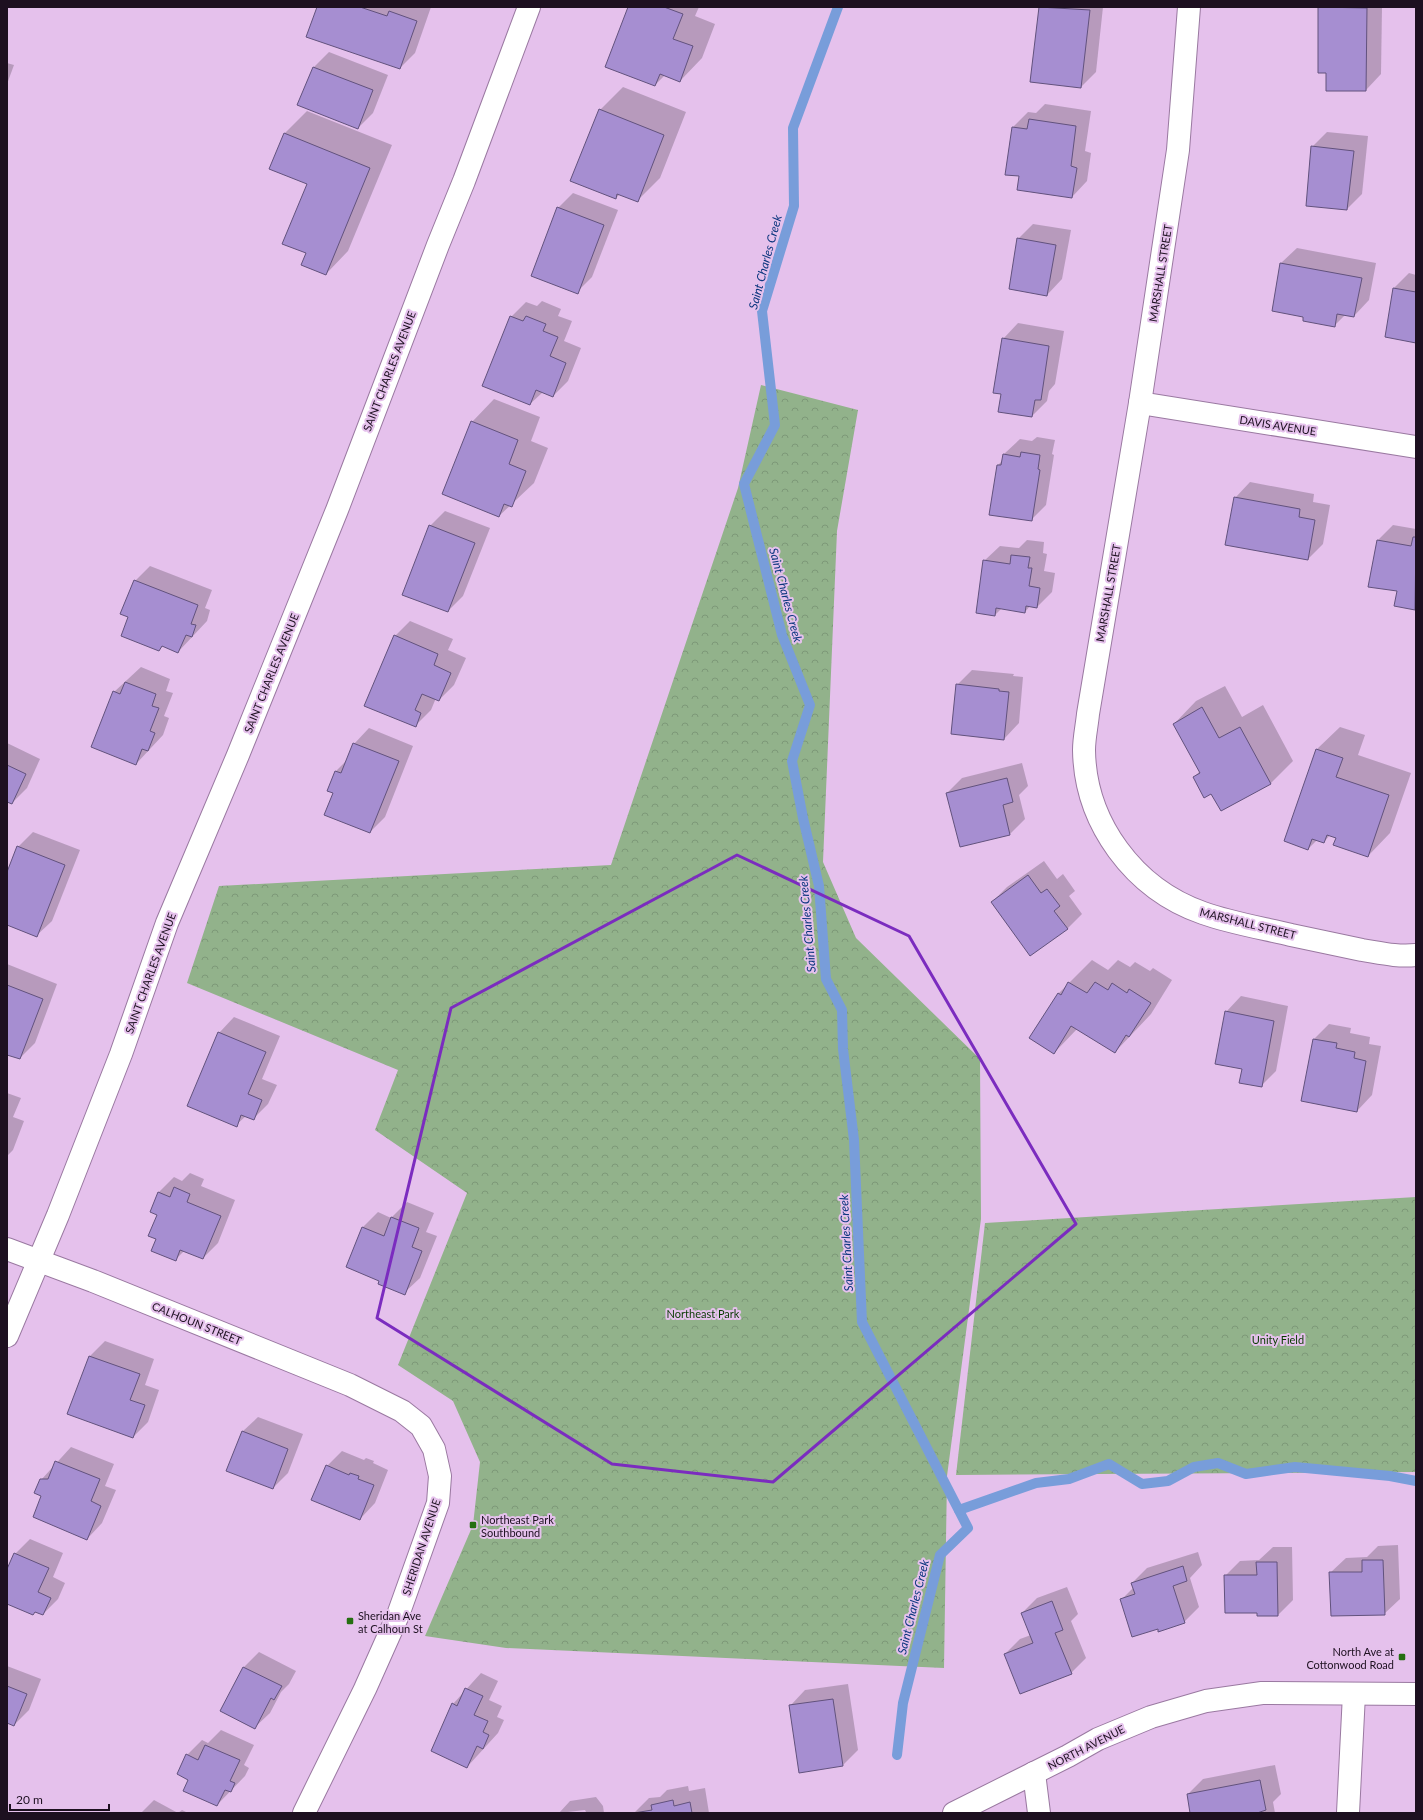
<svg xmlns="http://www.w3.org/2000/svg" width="1423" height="1820" viewBox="0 0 1423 1820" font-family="Lato,sans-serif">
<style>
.forest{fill:url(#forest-crowns)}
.shadow{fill:#0003}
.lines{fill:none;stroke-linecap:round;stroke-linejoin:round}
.stream{stroke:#789dda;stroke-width:10}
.building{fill:#a68ed1;stroke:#62527d}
.street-casing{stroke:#9a79a1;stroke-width:24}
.street{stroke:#fff;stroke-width:22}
.marked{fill:none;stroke:#7b2cbf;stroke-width:3;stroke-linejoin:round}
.poi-dot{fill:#256f11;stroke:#e5c1ec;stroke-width:1.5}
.labels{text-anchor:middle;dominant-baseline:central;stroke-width:4;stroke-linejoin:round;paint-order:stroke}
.street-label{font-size:11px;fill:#1d1020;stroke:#e5c1ec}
.park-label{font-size:11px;fill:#083b00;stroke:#e5c1ec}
.poi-label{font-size:11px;fill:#1d1020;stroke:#e5c1ec;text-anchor:start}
.water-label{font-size:12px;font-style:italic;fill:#0b367e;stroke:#e5c1ec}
</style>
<defs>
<pattern id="forest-crowns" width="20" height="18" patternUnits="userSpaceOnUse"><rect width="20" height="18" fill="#92b28b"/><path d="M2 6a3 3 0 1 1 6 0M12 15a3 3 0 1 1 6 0" fill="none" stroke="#7d9878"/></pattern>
</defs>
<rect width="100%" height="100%" fill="#e5c1ec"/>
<g class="forest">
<path d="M761,385l97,25 -21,121 -14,331 33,76 124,121 1,160 -34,257 -3,192 -438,-20 -81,-12 48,-111 7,-63 -27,-61 -55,-36 69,-172 -92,-63 23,-60 -211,-87 32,-97 392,-21 127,-377z"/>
<path d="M1416,1197v275l-460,3 29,-252z"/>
</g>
<g class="shadow">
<path d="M318,7h113l-16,46 -15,15z"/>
<path d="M629,7h70l-4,9 20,8 -13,34 -22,23 -15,-6 -10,10z"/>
<path d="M1040,7h63l-7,65 -15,15 -50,-5z"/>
<path d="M1320,7h62l-1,67 -15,16 -39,-18z"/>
<path d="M329,52l59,23 -15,38 -15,15 -44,-61z"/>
<path d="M7,63l7,2 -7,19z"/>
<path d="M623,87l63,25 -26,66 -23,23 -17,-7 -4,4 -16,-88z"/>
<path d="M1045,104l46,7 -6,40 6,2 -4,28 -15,16 -52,-22 -7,-48 15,-15 8,1z"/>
<path d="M307,111l85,34 -44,106 -22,23 -19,-21 1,-69 -38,-16 15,-35z"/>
<path d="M1327,132l41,4 -6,58 -15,15 -35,-62z"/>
<path d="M573,193l45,17 -26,67 -15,15 -19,-84z"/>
<path d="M1033,224l38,6 -9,49 -15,16 -29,-56z"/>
<path d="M1297,248l79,15 -7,37 -15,16 -8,-2 -12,12 -30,-10 -23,-53z"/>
<path d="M1409,273l7,2v67l-22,-54z"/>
<path d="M542,301l19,8 -3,7 14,5 -8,20 17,7 -13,33 -15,15 -10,-4 -13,12 -19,-87 15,-15 11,4z"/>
<path d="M1018,323l46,8 -9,53 -6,7 -2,10 -15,15 -30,-23 1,-54z"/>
<path d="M494,399l46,18 -9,24 17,7 -14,35 -35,33 -27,-94z"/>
<path d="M1037,437l18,3 -3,14 2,1 -8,50 -15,15 -33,-55 5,-5 1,-6 16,-15 12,2z"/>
<path d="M1250,482l64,12 -1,8 17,3 -7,39 -15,15 -73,-61z"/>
<path d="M445,511l45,17 -27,68 -15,15 -18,-85z"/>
<path d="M1393,525l23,4 -1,80 -17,-19 -29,-4 9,-46z"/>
<path d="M1027,540l17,2 -1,11 4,1 -3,17 11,2 -3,19 -15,15 -7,-1 -5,6 -23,-4 -7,7 -11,-54 16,-15 19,2z"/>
<path d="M150,566l62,24 -7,18 5,2 -3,11 -29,31 -15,-6 -4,4 -29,-33 5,-36z"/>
<path d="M410,621l43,18 -5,11 18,8 -12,27 -15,15 -3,-2 -5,12 -16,16 -20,-90z"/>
<path d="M141,667l29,12 -4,12 7,2 -9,23 5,2 -6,17 -27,29 -22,-72z"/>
<path d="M972,670l42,4 -1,2 10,1 -4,46 -15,16 -47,-54z"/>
<path d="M1225,686l17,31 21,-12 30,56 -22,22 -49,27 -10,-18 -18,-15 6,-6 -26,-47 22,-23z"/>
<path d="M1340,727l25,8 -7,20 53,18 -21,60 -22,23 -38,-21 -6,7 -7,-2 -9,9 -23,-8 32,-92z"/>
<path d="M369,728l44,18 -28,71 -15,15 -36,-39 -6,-3 8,-19 12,-12 6,-15z"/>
<path d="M7,743l33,16 -13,29 -15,15 -5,-2z"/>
<path d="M1022,763l6,23 -9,9 6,24 -15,15 -63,-41 15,-15z"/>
<path d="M33,832l47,18 -28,71 -16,15 -29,-12v-50l11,-27z"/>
<path d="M1044,861l13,18 6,-5 12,17 -6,5 13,18 -15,15 -75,-27 15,-15z"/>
<path d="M1092,960l16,10 10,-10 12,7 5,-5 15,9 3,-3 19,12 -21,34 -36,38 -38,-23 -23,24 4,-59z"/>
<path d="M7,964l50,20 -22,59 -15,15 -13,-4z"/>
<path d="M1241,996l47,10 -12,65 -15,15 -18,-18 -17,-56z"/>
<path d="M234,1017l46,19 -18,43 15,6 -9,19 -15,15 -7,-3 -10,9 -17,-92z"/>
<path d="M1329,1024l22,4 -1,5 20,4 -1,7 12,2 -9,49 -15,16 -55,-11 12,-61z"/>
<path d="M7,1093l14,5 -8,19 11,4 -11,29 -6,6z"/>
<path d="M190,1173l14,6 -3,7 34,14 -17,43 -15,15 -19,-7 -9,9 -18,-21 1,-46 16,-16 8,4z"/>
<path d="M407,1202l27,11 -8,19 11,4 -17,42 -16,15 -23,-13 -19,-52 16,-16 13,6z"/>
<path d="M105,1341l49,18 -9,26 14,5 -11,32 -15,15 -65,-24 22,-57z"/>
<path d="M258,1417l45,17 -15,39 -15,15 -31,-56z"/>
<path d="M71,1447l43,17 -9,22 11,4 -14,33 -15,16 -44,-43 -2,-16z"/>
<path d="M342,1451l22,9 2,-2 8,3 -1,2 15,7 -13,33 -15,16 -33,-53z"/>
<path d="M30,1539l33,14 -10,24 12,6 -7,16 -15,15 -36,-12v-30l8,-18z"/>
<path d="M1398,1545l2,54 -16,15 -54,-41 16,-15 21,-1 11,-11z"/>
<path d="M1273,1547h19l1,53 -15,15 -20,-3 -33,-36 15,-15 19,-1z"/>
<path d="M1198,1552l4,13 -12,13 9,29 -15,15 -26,6 -37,-28 13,-13 -2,-4 15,-15z"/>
<path d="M1067,1587l11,27 -7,7 15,37 -15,15 -66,-19 15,-15 11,-4 -9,-22 15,-15z"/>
<path d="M259,1652l37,19 -7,13 -8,8 -11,21 -16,15 -33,-17 23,-44z"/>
<path d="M7,1666l34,13 -12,31 -15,15 -7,-3z"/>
<path d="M481,1673l17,8 -9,19 13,6 -5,11 7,3 -6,13 -31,34 -14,-63z"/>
<path d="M848,1684l10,66 -15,15 -43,6 -10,-65 15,-16z"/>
<path d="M221,1730l33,15 -10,20 5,3 -4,8 -28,29 -27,-26 -3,-24 15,-15 6,3z"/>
<path d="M1275,1765l6,29 -8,8 2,11h-84l-3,-19 15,-15z"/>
<path d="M688,1786l1,5 16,-3 4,25h-75l15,-15 11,-1 7,-7z"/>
<path d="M596,1797l7,9 1,7h-25l7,-1 -1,-2 -26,3 11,-12z"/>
<path d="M154,1800l24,13h-37z"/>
<path d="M182,1810l6,3h-10z"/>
</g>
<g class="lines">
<g class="stream">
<path d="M838,7l-45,121 1,78 -32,105 13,114 -31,59 38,151 28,70 -18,56 11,57 16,68 7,93 16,31 1,39 11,91 8,182 106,206 -28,27 -37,148 -6,52"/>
<path d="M959,1510l77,-27 33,-4 40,-15 33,20 26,-3 26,-14 24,-4 28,11 49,-7 95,9 26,5"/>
</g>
</g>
<g class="building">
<path d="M317,7h43l27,9 2,-5 28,10 -17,48 -94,-32z"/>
<path d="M628,7h36l19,7 -10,25 20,7 -13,36 -20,-8 -5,12 -50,-19z"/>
<path d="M1039,7l51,3 -9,78 -51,-6z"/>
<path d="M1318,7l49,1 -1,83h-40v-18h-8z"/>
<path d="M313,67l60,23 -15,39 -61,-24z"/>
<path d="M599,109l65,26 -26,67 -21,-8 -1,5 -46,-18z"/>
<path d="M1029,119l47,7 -5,40 6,2 -5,30 -55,-8 2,-14 -14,-1 7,-48 15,2z"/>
<path d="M284,133l86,35 -44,107 -25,-10 5,-12 -24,-9 25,-60 -38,-15z"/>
<path d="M1311,146l43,5 -7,59 -41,-4z"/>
<path d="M557,207l47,18 -26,69 -47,-18z"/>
<path d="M1017,238l39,7 -9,51 -38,-7z"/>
<path d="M1280,263l82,15 -8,39 -17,-3 -2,13 -32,-6v-4l-31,-6z"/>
<path d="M1393,288l23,4v51l-31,-6z"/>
<path d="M510,316l13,5 3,-5 20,8 -3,7 15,6 -8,19 16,7 -13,34 -17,-7 -6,15 -48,-19z"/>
<path d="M1002,338l47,8 -8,54h-6l-3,17 -34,-5 3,-18 -8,-1z"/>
<path d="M471,421l47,19 -9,24 17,7 -14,36 -8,-3 -5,13 -57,-23z"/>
<path d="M1021,452l19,3 -2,14 2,1 -8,51 -43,-6 8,-50h4l2,-11 17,3z"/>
<path d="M1234,497l66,12 -1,8 16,3 -7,40 -83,-15z"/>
<path d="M429,525l46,18 -27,69 -46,-17z"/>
<path d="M1413,537h3l-1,73 -21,-4 3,-15 -29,-4 9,-47 34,6z"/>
<path d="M1011,555l19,2 -2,11h4l-3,18 11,2 -3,20 -11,-2 -1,7 -29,-5 -1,8 -19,-3 7,-53 27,4z"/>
<path d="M134,580l64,25 -7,19 5,1 -4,12 -6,-2 -8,18 -16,-7 -3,5 -38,-15 7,-19 -8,-3z"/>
<path d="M394,635l44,19 -4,11 17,8 -12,28 -17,-7 -7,16 6,3 -5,14 -52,-21z"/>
<path d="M125,682l31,12 -4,12 7,2 -9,23 5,2 -7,18 -6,-2 -6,16 -45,-18 22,-56 7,3z"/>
<path d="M956,684l43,5v2l10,1 -5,48 -53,-6z"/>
<path d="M1202,707l17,31 21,-11 31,57 -50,27 -10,-17 -7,4 -11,-21 7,-4 -27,-49z"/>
<path d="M353,743l46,18 -29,72 -46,-18 9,-22 -6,-2 8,-20 6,2z"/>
<path d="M1316,749l27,9 -7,19 53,18 -21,62 -35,-12 3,-7 -9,-3 -3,8 -12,-4 -4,11 -24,-9z"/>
<path d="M7,765l19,9 -14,30 -5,-2z"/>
<path d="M1007,778l6,24 -10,3 7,30 -50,12 -14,-54z"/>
<path d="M17,846l48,19 -28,72 -30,-12v-53z"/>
<path d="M1028,875l13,18 6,-4 13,17 -6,5 14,18 -38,27 -39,-54z"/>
<path d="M1068,982l19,11 8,-11 13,8 4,-7 15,10 2,-4 22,14 -22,34 -3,-2 -11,18 -44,-27 -17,28 -25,-16 29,-45 3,2z"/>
<path d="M7,985l36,14 -23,60 -13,-4z"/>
<path d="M1225,1011l49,10 -12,66 -23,-4 3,-14 -27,-5z"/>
<path d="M218,1032l48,20 -18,42 14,6 -8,20 -13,-5 -4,12 -50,-21z"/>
<path d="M1313,1039l24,4 -1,5 19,4 -1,6 12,3 -9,51 -56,-11z"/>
<path d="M174,1187l16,7 -3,8 34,14 -18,43 -23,-9 -4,11 -25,-10 5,-12 -8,-3 9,-21 -7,-3 8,-20 12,5z"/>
<path d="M391,1217l28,11 -7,19 10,4 -17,44 -27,-11 1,-3 -33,-14 16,-40 22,9z"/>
<path d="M89,1356l51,18 -10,26 15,5 -12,33 -66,-24z"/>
<path d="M242,1431l46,18 -15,40 -47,-18z"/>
<path d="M55,1461l45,18 -9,22 10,5 -14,34 -54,-23 8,-21 -7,-3 6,-14h8z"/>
<path d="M326,1465l23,10 1,-2 9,3 -1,3 16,6 -14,35 -49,-20z"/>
<path d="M14,1553l35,15 -11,24 13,6 -8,17 -8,-3 -2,3 -26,-11v-35z"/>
<path d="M1362,1560h21l2,55 -54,1 -2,-44h33z"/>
<path d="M1256,1562h21l1,54h-21v-3h-32l-1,-38h33z"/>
<path d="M1183,1566l4,15 -14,5 12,37 -27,9v-3l-26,8 -12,-38 15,-5 -4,-11z"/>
<path d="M1052,1601l11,29 -8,3 17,41 -52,20 -16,-40 29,-11 -12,-30z"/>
<path d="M243,1667l39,19 -8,14 -3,-2 -16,31 -35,-18z"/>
<path d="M7,1686l20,8 -13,32 -7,-3z"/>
<path d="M465,1688l18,8 -9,19 14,6 -5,11 6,3 -6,14 -6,-3 -10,22 -36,-17 21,-48 5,3z"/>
<path d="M833,1699l10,67 -44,7 -10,-68z"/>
<path d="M205,1745l35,15 -10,21 5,2 -4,9 -6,-2 -8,16 -34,-15 5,-11 -11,-6 9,-20 12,6z"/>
<path d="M1260,1780l6,30 -9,3h-67l-3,-19z"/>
<path d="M673,1800l1,6 16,-4 2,11h-58l18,-3 -1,-5z"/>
</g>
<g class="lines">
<g class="street-casing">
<g id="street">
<path d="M1189,7l-11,143 -38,253 -52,311c-1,11 -4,24 -4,36 1,73 50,139 119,163 28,10 59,15 88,22 24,5 47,10 71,15 19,3 35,7 54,5"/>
<path d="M1140,403l276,44"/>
<path d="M7,1249l86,32 257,104 52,26 19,15 13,23 6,27 -2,27 -40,112 -33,74 -61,124"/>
<path d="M7,1336l51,-121 63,-161 46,-131 71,-168 99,-245 101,-265 26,-64 65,-174"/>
<path d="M1034,1773l5,40"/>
<path d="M954,1813l114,-57 30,-17 53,-22 55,-16 56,-8 154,1"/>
<path d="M1348,1813l6,-119"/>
</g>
</g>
<use href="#street" class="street"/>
</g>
<path class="marked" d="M737,855l172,81 167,288 -303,258 -161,-18 -235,-146 74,-310z"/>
<g class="poi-dot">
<rect x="469" y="1521" width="8" height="8" rx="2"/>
<rect x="346" y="1617" width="8" height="8" rx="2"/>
<rect x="1398" y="1653" width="8" height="8" rx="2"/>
</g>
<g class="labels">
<g class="street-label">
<text transform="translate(1160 273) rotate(-81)">MARSHALL STREET</text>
<text transform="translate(389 371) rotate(-69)">SAINT CHARLES AVENUE</text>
<text transform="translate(1278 425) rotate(9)">DAVIS AVENUE</text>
<text transform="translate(1108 593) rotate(-80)">MARSHALL STREET</text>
<text transform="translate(271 673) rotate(-68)">SAINT CHARLES AVENUE</text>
<text transform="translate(1248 923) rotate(14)">MARSHALL STREET</text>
<text transform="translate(150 973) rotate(-70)">SAINT CHARLES AVENUE</text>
<text transform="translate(197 1323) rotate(22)">CALHOUN STREET</text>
<text transform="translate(421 1547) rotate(-72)">SHERIDAN AVENUE</text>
<text transform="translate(1086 1747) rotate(-27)">NORTH AVENUE</text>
</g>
<g class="park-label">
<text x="703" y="1313">Northeast Park</text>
<text x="1278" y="1339">Unity Field</text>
</g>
<g class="poi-label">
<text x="481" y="1519">Northeast Park<tspan x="481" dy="13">Southbound</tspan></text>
<text x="358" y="1615">Sheridan Ave<tspan x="358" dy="13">at Calhoun St</tspan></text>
<text x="1394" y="1651" text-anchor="end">North Ave at<tspan x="1394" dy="13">Cottonwood Road</tspan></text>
</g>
<g class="water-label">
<text transform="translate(765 262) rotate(-75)">Saint Charles Creek</text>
<text transform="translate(786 595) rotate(75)">Saint Charles Creek</text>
<text transform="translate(807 924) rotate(-95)">Saint Charles Creek</text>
<text transform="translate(846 1243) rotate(-93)">Saint Charles Creek</text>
<text transform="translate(913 1607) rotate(-76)">Saint Charles Creek</text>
</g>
</g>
<rect width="1423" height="1820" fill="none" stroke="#1d1020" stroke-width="16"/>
<path d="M10 1804v6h99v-6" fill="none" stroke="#1d1020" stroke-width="2"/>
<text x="16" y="1804" font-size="12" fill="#1d1020" stroke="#e5c1ec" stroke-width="3" paint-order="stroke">20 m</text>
</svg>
